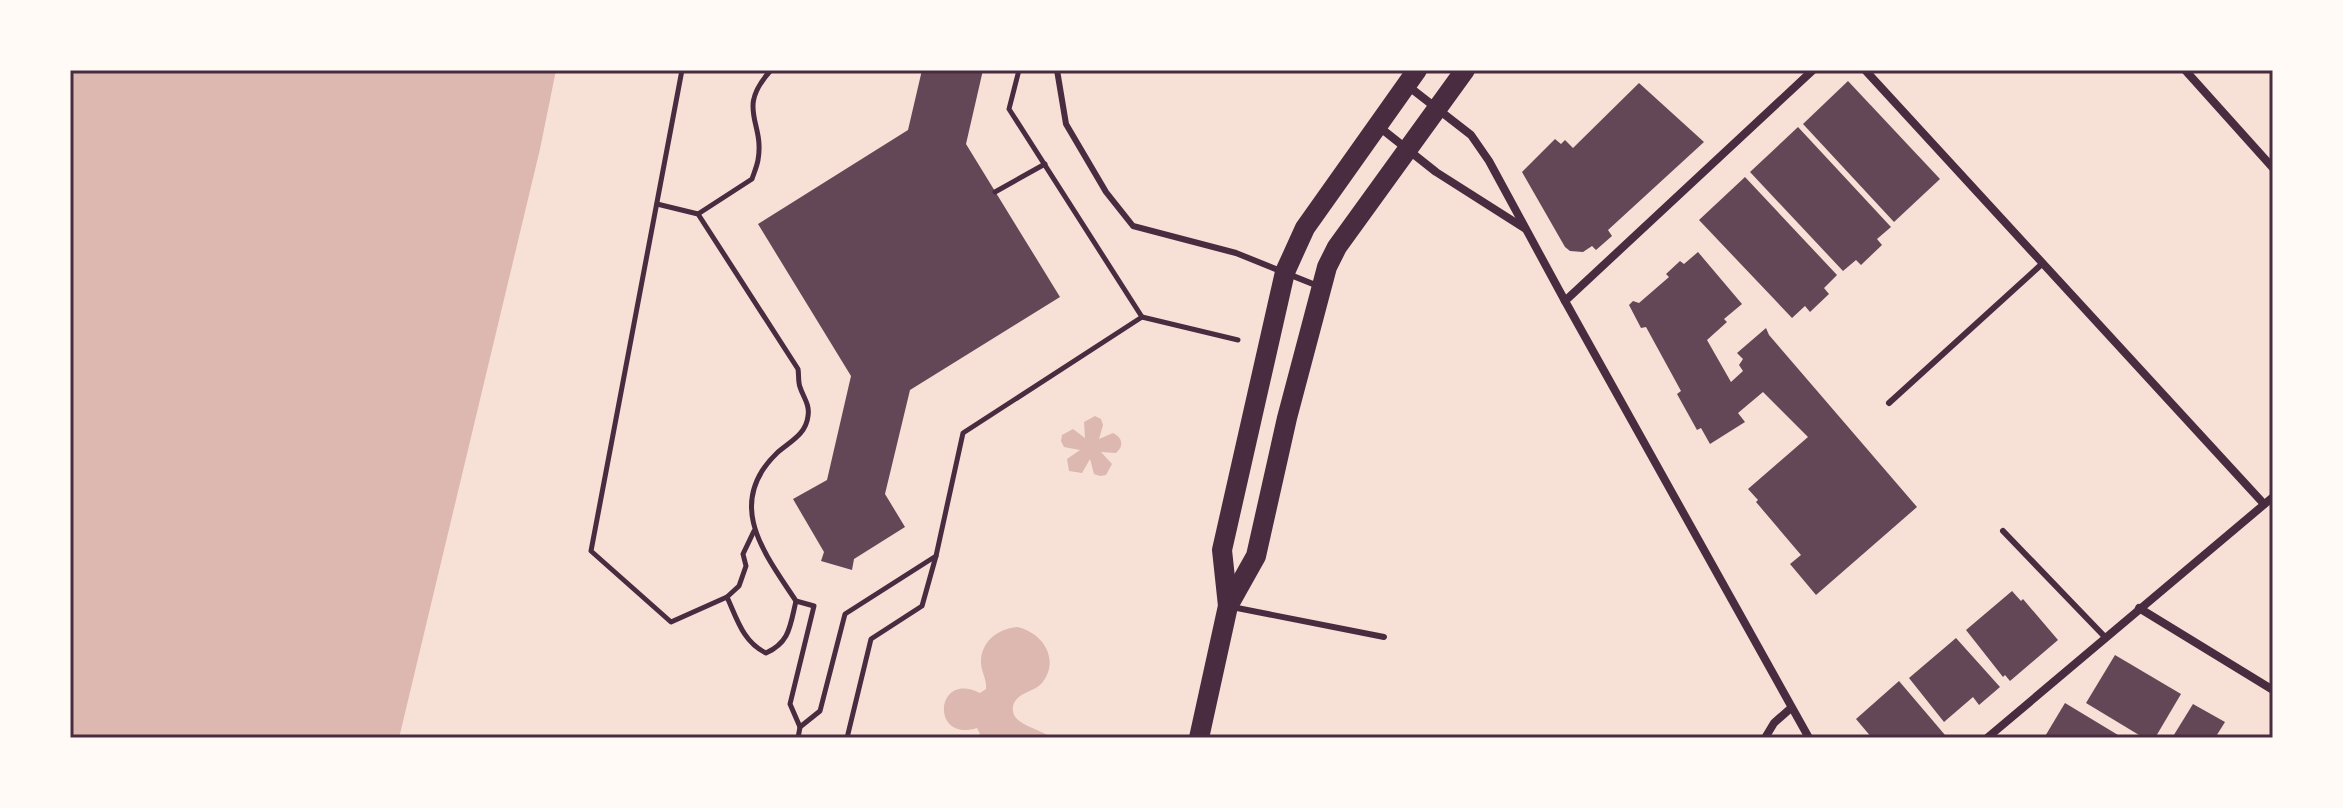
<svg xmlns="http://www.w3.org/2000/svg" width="2343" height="808" viewBox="0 0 2343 808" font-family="Manrope,sans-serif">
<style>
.water{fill:#dcb8b0}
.building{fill:#644757}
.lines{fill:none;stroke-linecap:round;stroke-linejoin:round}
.path{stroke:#4a2c40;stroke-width:5}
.service{stroke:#4a2c40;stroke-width:6}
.minor{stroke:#4a2c40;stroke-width:8}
.primary{stroke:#4a2c40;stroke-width:20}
.neatline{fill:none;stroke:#4a2c40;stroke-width:3}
</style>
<rect width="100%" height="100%" fill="#f7e1d7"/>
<g class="water">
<path d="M70,70h486l-16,79 -141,589h-329z"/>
<path d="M1095,416l6,3 2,6 -4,14 14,-6c10,5 11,13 3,20l-15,-1 11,12 -6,11 -6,1 -6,-2 -4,-15 -8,14 -13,-2 -2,-12 13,-9 -16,-3 -3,-6 1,-6 11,-6 12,9 -1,-16z"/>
<path d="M1017,627c25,5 44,32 25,56 -7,8 -20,9 -26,17 -2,2 -4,7 -3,11 1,14 28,18 39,27h-76l4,-4 -3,-6c-47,15 -42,-58 3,-35l6,-4c1,-10 -5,-17 -5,-27 0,-20 16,-33 36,-35z"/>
</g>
<g class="building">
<path d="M922,70h61l-17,74 94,153 -150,93 -25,104 20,33 -51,32 -2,11 -31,-9 3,-9 -31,-53 34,-19 24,-104 -93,-152 150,-94z"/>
<path d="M1848,81l92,98 -46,43 -91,-98z"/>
<path d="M1639,83l65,59 -96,88 4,6 -16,14 -4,-4 -9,6 -13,-1 -5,-4 -43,-75 33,-33 6,5 4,-4 8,8z"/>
<path d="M1798,127l93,100 -14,12 5,6 -21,20 -5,-5 -13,11 -93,-99z"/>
<path d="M1745,177l92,98 -13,13 5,6 -19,18 -5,-6 -13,12 -93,-98z"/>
<path d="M1698,252l44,52 -18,15 3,3 -20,18 24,42 12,-11 -4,-6 4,-6 -6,-6 29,-25 3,7 148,172 -101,88 -26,-31 11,-9 -45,-53 2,-2 -10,-11 60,-52 -45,-45 -25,21 7,9 -35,22 -9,-16 -4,2 -20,-36 4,-3 -35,-64 -5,1 -12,-23 4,-4 6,2 30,-26 -3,-3 14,-13 4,3z"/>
<path d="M2012,591l9,10 2,-2 35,41 -48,41 -5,-6 -2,2 -37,-47z"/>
<path d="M1956,638l44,49 -21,18 -6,-8 -29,25 -35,-44z"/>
<path d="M2115,655l66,39 -26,44h-11l-58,-35z"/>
<path d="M1899,681l46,54 -3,3h-70l-16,-19z"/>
<path d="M2065,703l58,35h-79z"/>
<path d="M2193,704l32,18 -10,16h-43z"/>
</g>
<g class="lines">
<g class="path">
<path d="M682,70l-91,481 80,71 56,-25 12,-11 7,-20 -3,-12 11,-23"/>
<path d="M1019,70l-10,39 133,208 96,23"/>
<path d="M995,192l50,-28"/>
<path d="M657,204l41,10 100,155c1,6 0,13 2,18 3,10 10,17 8,29 -2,19 -19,26 -31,37 -53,51 -12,101 19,148l18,5 -24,98 10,23 -2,11"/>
<path d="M698,214l54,-35c2,-6 5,-13 6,-19 7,-39 -23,-50 13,-90"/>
<path d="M727,597c10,22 16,45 39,56 24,-11 24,-27 30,-52"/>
<path d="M800,727l20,-16 25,-97 91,-58 27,-123 179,-116"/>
<path d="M847,738l24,-99 51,-33 14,-50"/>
</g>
<g class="service">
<path d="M1057,70l9,54 40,68 27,34 103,27 82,33"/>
<path d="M1889,403l154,-140"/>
<path d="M2003,531l102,106"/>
<path d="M1232,607l152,30"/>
</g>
<g class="minor">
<path d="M1865,70l399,434"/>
<path d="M2185,70l88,98"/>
<path d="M1408,86l63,49 18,26 76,140 244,437"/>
<path d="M1378,126l58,46 88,56"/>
<path d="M1565,301l248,-231"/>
<path d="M2139,608l134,82"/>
<path d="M1765,738l9,-15 17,-15"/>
<path d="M1987,738l286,-241"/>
</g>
<g class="primary">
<path d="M1228,606l-6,-56 63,-278 20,-44 112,-158"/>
<path d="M1199,738l29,-132 28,-50 31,-138 40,-151 10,-20 128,-177"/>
</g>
</g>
<rect width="2343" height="808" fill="none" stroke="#fffaf5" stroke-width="144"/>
<rect x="72" y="72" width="2199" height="664" class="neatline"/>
</svg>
